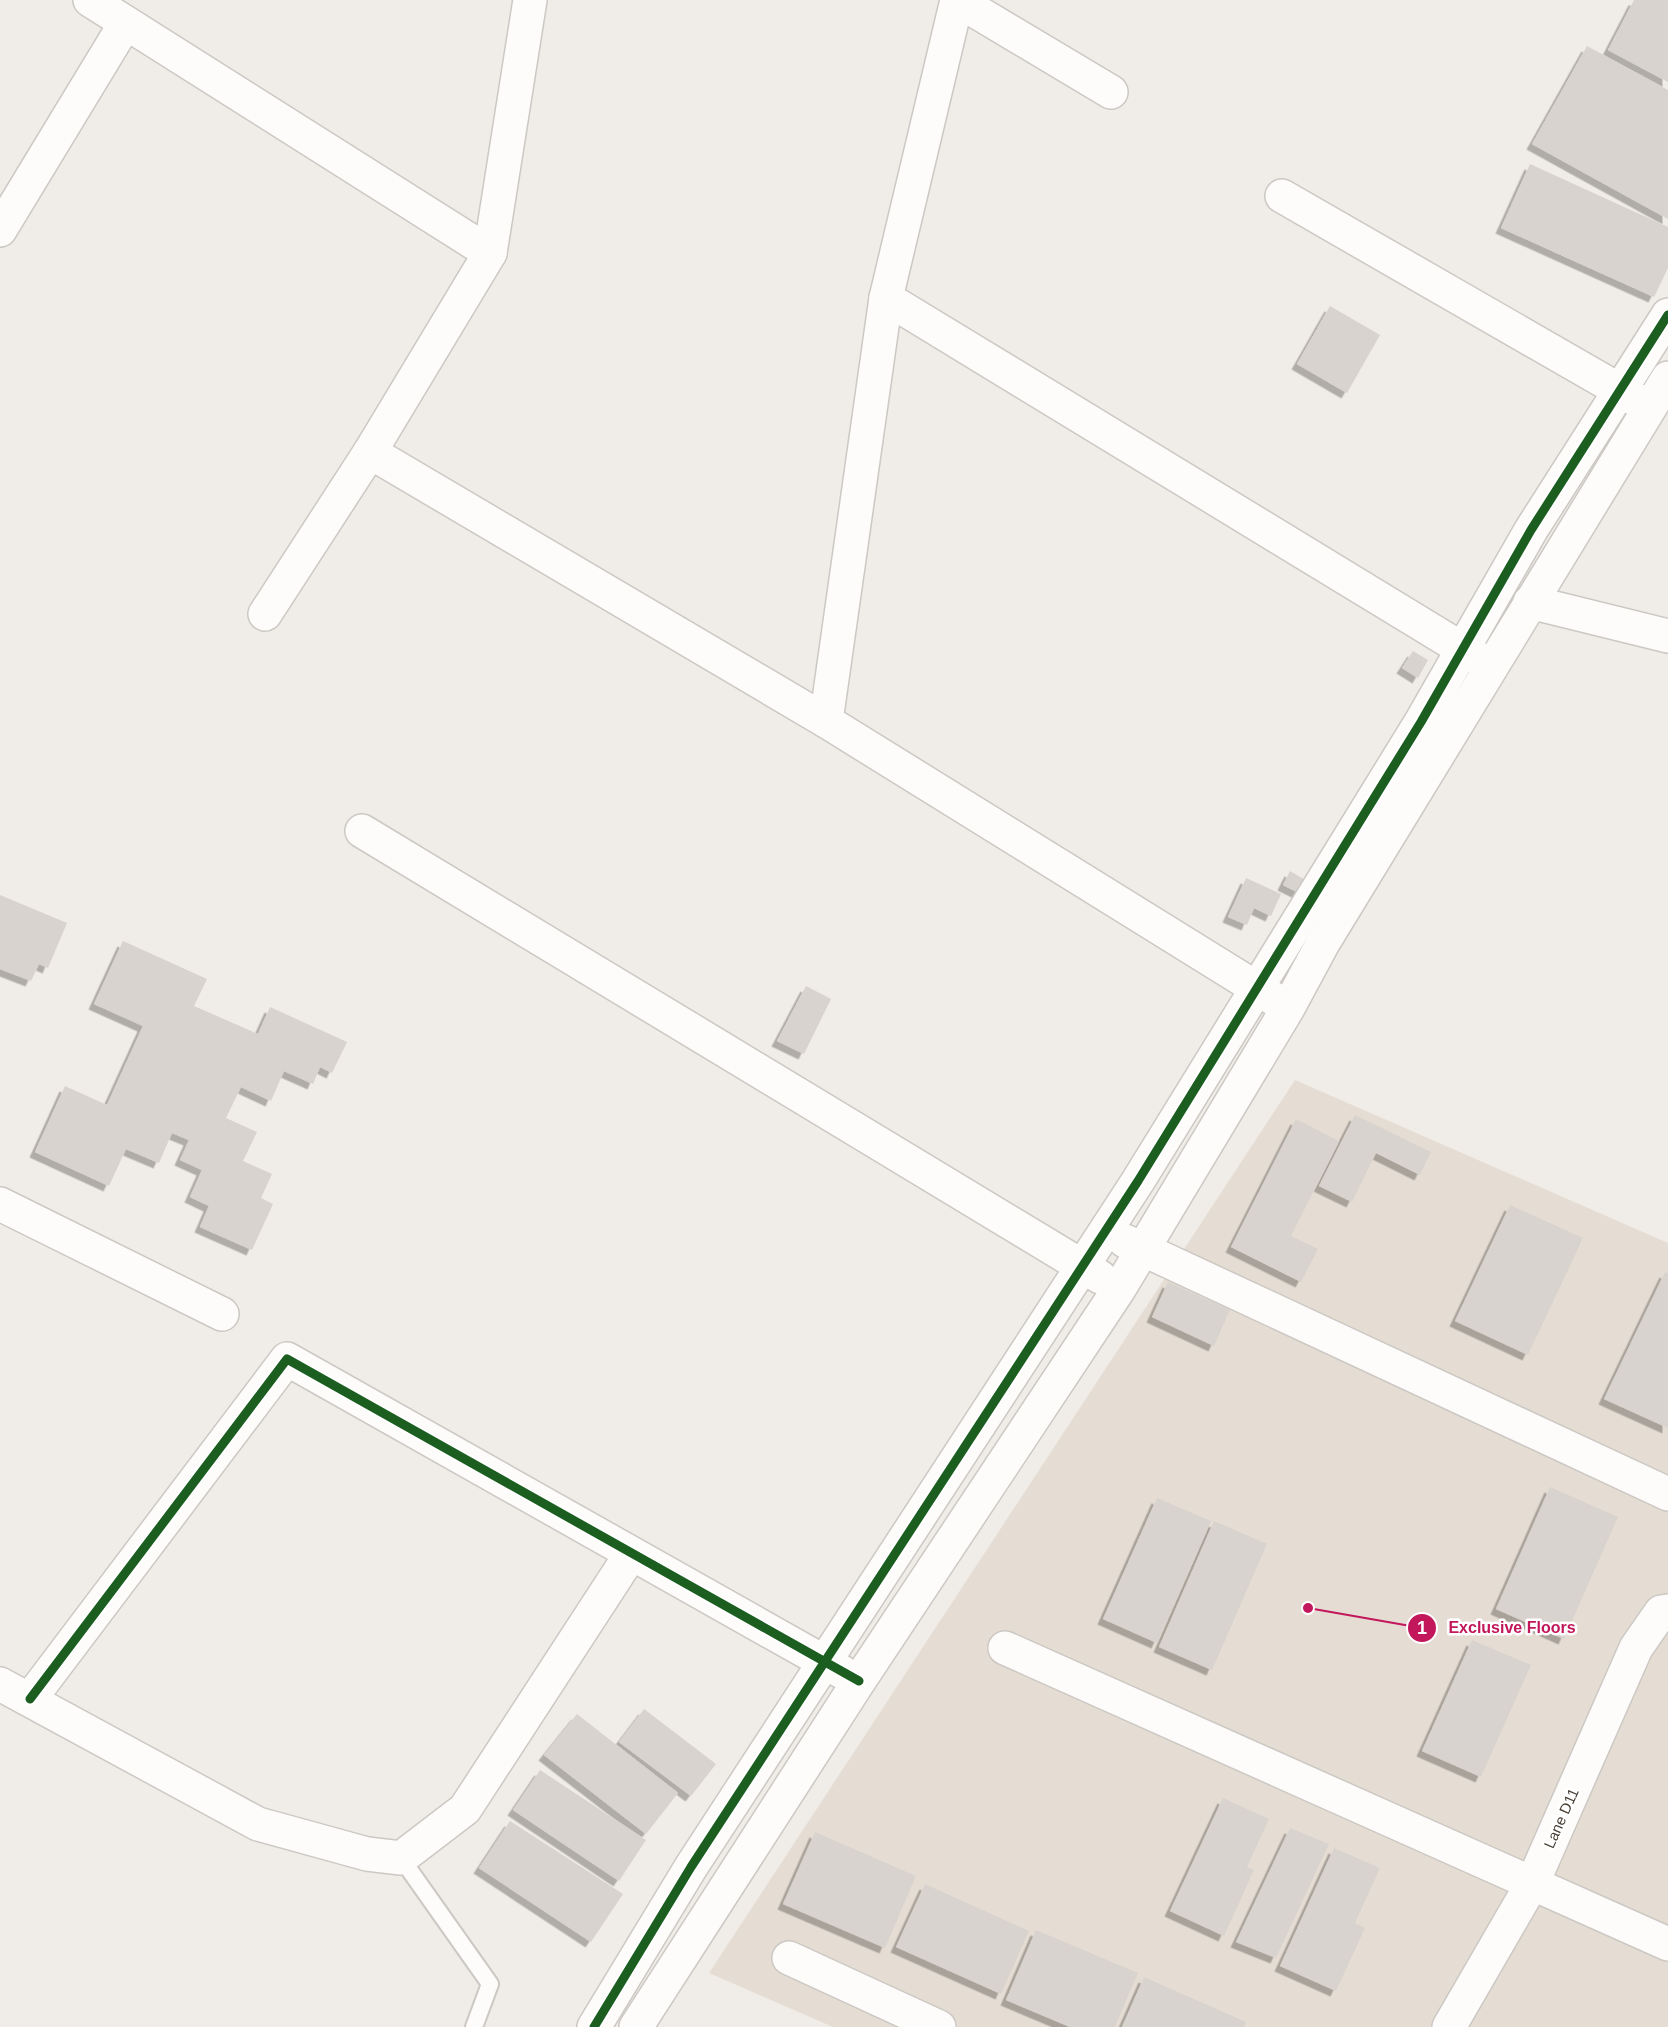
<svg xmlns="http://www.w3.org/2000/svg" width="1668" height="2027" viewBox="0 0 1668 2027" font-family="Helvetica,sans-serif">
<style>
.residential{fill:#e5ddd3}
.building{fill:#d8d3ce;filter:url(#shadow)}
.lines{fill:none;stroke-linecap:round;stroke-linejoin:round}
.lane-casing{stroke:#ccc8c3;stroke-width:20}
.street-casing{stroke:#ccc8c3;stroke-width:36}
.lane{stroke:#fdfcfb;stroke-width:16}
.street{stroke:#fdfcfb;stroke-width:33}
.cycleway-casing{stroke:#fff;stroke-width:13}
.cycleway{stroke:#1b5e20;stroke-width:9}
.labels{text-anchor:middle;dominant-baseline:central;stroke-width:5;stroke-linejoin:round;paint-order:stroke}
.street-label{font-size:15px;fill:#463c33;stroke:#fff}
.leader{fill:none;stroke:#c2185b;stroke-width:2}
.callout-dot{fill:#c2185b;stroke:#fff;stroke-width:2}
.mark-label{font-size:18px;text-anchor:middle;font-weight:bold;fill:#fff}
.callout-label{font-size:16px;text-anchor:middle;font-weight:bold;fill:#c2185b;stroke:#fff;stroke-width:5;stroke-linejoin:round;paint-order:stroke}
</style>
<defs>
<filter id="shadow"><feDropShadow dx="-5.5" dy="5.5" stdDeviation="0" flood-color="#0004"/></filter>
</defs>
<rect width="100%" height="100%" fill="#f0ece7"/>
<path class="residential" d="M1295,1080l373,163v784h-835l-124,-54z"/>
<g class="building">
<path d="M1634,0h34v82l-60,-32z"/>
<path d="M1587,46l81,44v129l-136,-75z"/>
<path d="M1530,164l138,63v41l-14,29 -153,-69z"/>
<path d="M1330,306l50,29 -33,58 -50,-29z"/>
<path d="M1413,651l15,9 -10,18 -16,-10z"/>
<path d="M1290,871l15,9 -6,13 -16,-8z"/>
<path d="M1246,878l35,16 -10,22 -17,-8 -7,17 -19,-8z"/>
<path d="M0,895l67,28 -19,45 -9,-4 -8,17 -31,-12z"/>
<path d="M123,941l84,38 -13,27 64,28 12,-27 77,35 -15,31 -12,-6 -7,17 -29,-13 -13,30 -30,-14 -15,31 31,14 -14,29 29,13 -11,24 12,6 -21,46 -52,-23 9,-21 -19,-9 12,-27 -22,-10 9,-20 -17,-7 -13,30 -33,-14 -17,37 -74,-34 30,-66 42,19 36,-79 -49,-22z"/>
<path d="M806,986l25,13 -27,55 -27,-13z"/>
<path d="M1355,1115l76,37 -11,23 -44,-22 -24,49 -33,-16z"/>
<path d="M1296,1119l43,22 -48,95 27,13 -17,33 -70,-35z"/>
<path d="M1510,1205l73,33 -55,117 -73,-34z"/>
<path d="M1665,1272l3,2v154l-64,-29z"/>
<path d="M1168,1282l62,28 -16,36 -62,-29z"/>
<path d="M1550,1487l68,30 -54,122 -68,-30z"/>
<path d="M1157,1498l54,23 -54,122 -54,-24z"/>
<path d="M1214,1521l53,23 -55,126 -53,-23z"/>
<path d="M1472,1640l59,25 -50,112 -59,-26z"/>
<path d="M644,1709l72,55 -25,32 -72,-54z"/>
<path d="M577,1714l101,79 -32,41 -102,-79z"/>
<path d="M540,1770l106,70 -27,41 -106,-71z"/>
<path d="M1223,1798l46,21 -22,48 7,3 -30,66 -54,-25z"/>
<path d="M510,1821l113,73 -32,48 -112,-74z"/>
<path d="M1290,1828l39,16 -53,114 -40,-16z"/>
<path d="M815,1832l101,44 -31,72 -102,-44z"/>
<path d="M1334,1848l46,20 -25,55 10,5 -29,63 -56,-25z"/>
<path d="M925,1884l104,47 -28,63 -105,-47z"/>
<path d="M1036,1930l102,43 -23,54h-45l-64,-27z"/>
<path d="M1144,1977l102,45 -2,5h-122z"/>
</g>
<g class="lines">
<g class="lane-casing">
<path id="lane" d="M401,1858l89,126 -16,43"/>
</g>
<g class="street-casing">
<g id="street">
<path d="M90,0l400,253"/>
<path d="M957,0l154,92"/>
<path d="M1282,196l358,206"/>
<path d="M0,230l125,-206"/>
<path d="M886,298l596,363"/>
<path d="M370,452l456,269 448,278"/>
<path d="M1530,602l138,34"/>
<path d="M265,614l105,-162 120,-199 40,-253"/>
<path d="M826,721l60,-423 71,-298"/>
<path d="M362,831l738,446"/>
<path d="M0,1204l222,110"/>
<path d="M1125,1241l543,253"/>
<path d="M1005,1648l663,296"/>
<path d="M0,1684l258,140 109,30 34,4 64,-49 166,-255"/>
<path d="M30,1699l257,-340 555,313"/>
<path d="M789,1958l150,69"/>
<path d="M594,2027l97,-160 447,-686 283,-459 110,-192 137,-215"/>
<path d="M636,2027l223,-346 260,-392 169,-281 35,-65 345,-565"/>
<path d="M1449,2027l84,-145 103,-234 25,-36 7,-1"/>
</g>
</g>
<use href="#lane" class="lane"/>
<use href="#street" class="street"/>
<g class="cycleway-casing">
<g id="cycleway">
<path d="M30,1699l257,-340 572,322"/>
<path d="M594,2027l97,-160 447,-686 283,-459 110,-192 137,-215"/>
</g>
</g>
<use href="#cycleway" class="cycleway"/>
</g>
<g class="labels">
<g class="street-label">
<text transform="translate(1561 1818) rotate(-66)">Lane D11</text>
</g>
</g>
<path class="leader" d="M1308 1608L1422 1628"/>
<g class="callout-dot">
<circle cx="1308" cy="1608" r="6"/>
<circle cx="1422" cy="1628" r="15"/>
</g>
<g class="mark-label">
<text x="1422" y="1634">1</text>
</g>
<g class="callout-label">
<text x="1512" y="1633">Exclusive Floors</text>
</g>
</svg>
